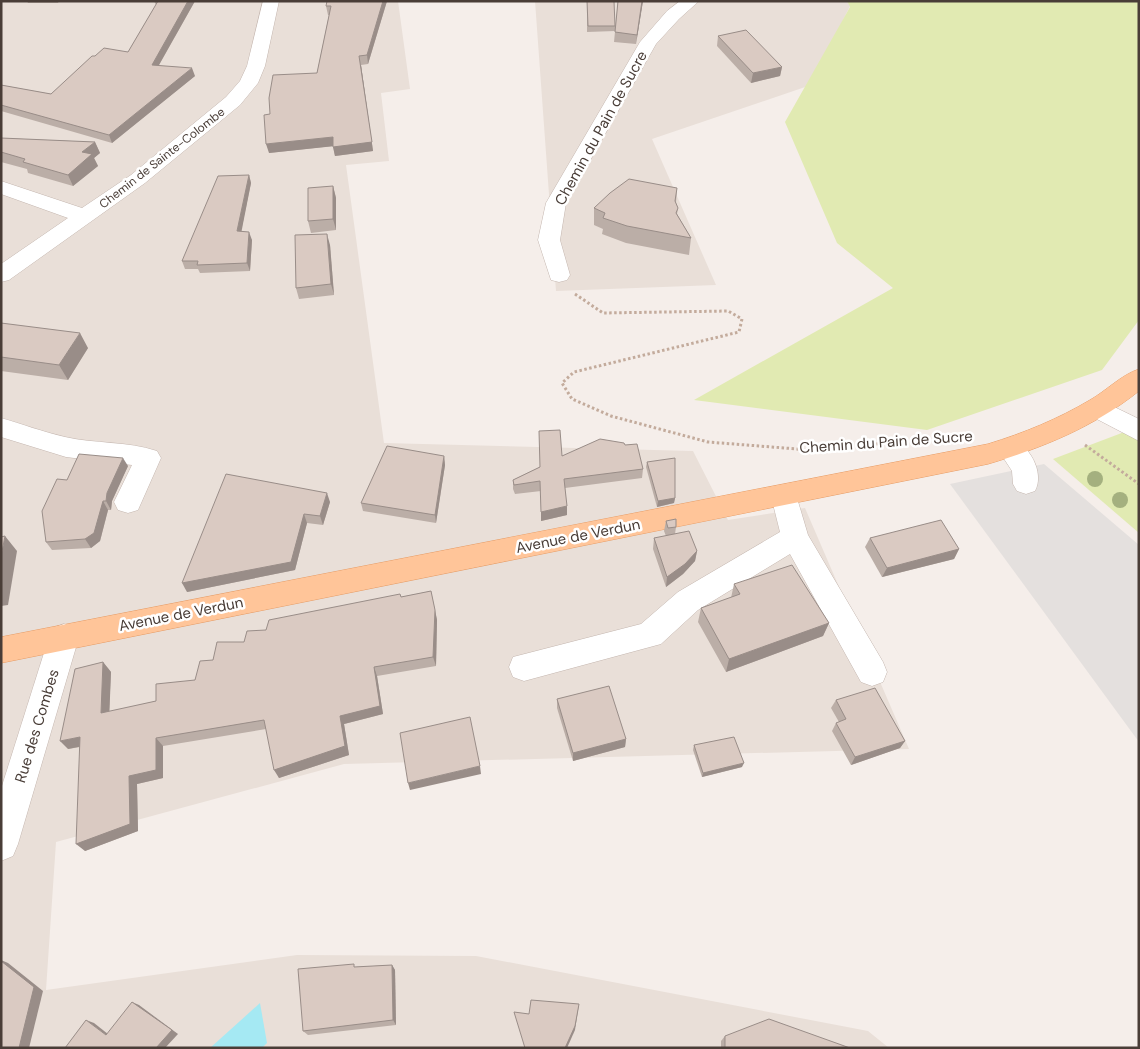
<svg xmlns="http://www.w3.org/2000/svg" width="1140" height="1049" viewBox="0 0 1140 1049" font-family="'DM Sans',sans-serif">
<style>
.residential{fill:#e9dfd8}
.green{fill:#e1eab2}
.parking{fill:#e4e0de}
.water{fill:#a5e9f3}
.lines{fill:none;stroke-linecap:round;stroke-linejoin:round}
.minor-casing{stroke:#c4b6af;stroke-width:1}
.major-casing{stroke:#e79c65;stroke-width:1}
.path{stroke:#c3ab9c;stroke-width:3;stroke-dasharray:2.5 2.5;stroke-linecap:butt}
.minor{fill:#fff;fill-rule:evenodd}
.major{fill:#ffc599;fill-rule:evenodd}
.tree{fill:#a4b07f}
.wall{fill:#bbaea7}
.shaded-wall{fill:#998d88}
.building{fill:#dacac2;stroke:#998d88}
.labels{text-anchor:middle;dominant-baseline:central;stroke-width:5;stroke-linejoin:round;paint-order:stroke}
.far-street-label{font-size:12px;fill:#493d37;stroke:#fff}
.street-label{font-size:15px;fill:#493d37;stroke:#fff}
</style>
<rect width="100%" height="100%" fill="#f5eeea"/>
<g class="residential">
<path d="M1,1h397l12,88 -29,4 8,68 -43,4 38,278 309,8 35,69 77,-12 104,241 -565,15 -288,78 -10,148 251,-35 179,1 392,75 21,17h-888z"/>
<path d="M535,1h312l3,5 -39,79 -159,54 64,146 -160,6z"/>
</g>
<g class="green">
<path d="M847,1h292v319l-37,50 -175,60 -233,-30 199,-112 -56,-45 -52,-121 65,-115z"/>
<path d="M1127,431l12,5v97l-86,-74z"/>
</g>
<path class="parking" d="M1044,464l95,81v197l-189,-258z"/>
<path class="water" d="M260,1003l7,40 -5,5h-52z"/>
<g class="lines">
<g class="minor-casing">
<g id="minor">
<path d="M263,1h16l-14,65 -7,17 -18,22 -95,78 -136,97 -8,2v-18l67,-46 -67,-24v-13l81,27 49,-33 95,-78 14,-16 7,-15z"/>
<path d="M680,1h19l-20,18 -23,25 -90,159 -6,37 10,35 -3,5 -8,2 -8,-2 -13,-40 8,-37 94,-161 27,-31z"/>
<path d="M1098,399l41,20v22l-50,-26 -4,-7 4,-7z"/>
<path d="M1,418c21,6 42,14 64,19 30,7 62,4 92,14l4,7 -23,52 -10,3 -10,-3 -4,-8 18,-37 -66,-8 -65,-20z"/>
<path d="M1010,438c19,6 35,34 25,53l-9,3 -9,-3 -4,-7 -1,-13 -15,-23 4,-7z"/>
<path d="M784,485l10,3 14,47 75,127 4,10 -4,10 -11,4 -11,-4 -71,-128 -92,56 -37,34 -137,37 -11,-4 -4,-10 4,-10 128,-33 37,-32 102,-60 -9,-36 3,-8z"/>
<path d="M64,624l11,4 4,9 -61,207 -5,12 -12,5v-72l48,-152 4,-9z"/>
</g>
</g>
<g class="major-casing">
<path id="major" d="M1139,369v22c-45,36 -97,57 -151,73l-987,199v-26l987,-193c36,-11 70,-25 102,-44 16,-9 31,-25 49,-31z"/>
</g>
<g class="path">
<path d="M575,294l28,19 125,-2 14,8 -3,13 -165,40 -12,11 10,16 39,17 97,26 102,8 88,-8"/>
<path d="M1085,445l54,39"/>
</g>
<use href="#minor" class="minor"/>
<use href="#major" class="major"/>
</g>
<g class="tree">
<circle cx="1095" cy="479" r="8"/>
<circle cx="1120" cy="500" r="8"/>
</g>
<g class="wall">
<path d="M27,1h32l-1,2h-30z"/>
<path d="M154,1h41l-36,64 36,11 -83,67 -111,-32v-26l50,9 44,-38 33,-4 28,-47z"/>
<path d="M387,1l-19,63 -7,1 12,86 -38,5 -2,-10 -64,7 1,-39 47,-41 12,-58h-1l-2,-9z"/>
<path d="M587,1l28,25v5l-28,1z"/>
<path d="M618,1h25l-7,43 -22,-2z"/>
<path d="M718,36l64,31 -2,9 -29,7 -34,-37z"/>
<path d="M1,138l94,4 5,11 -6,5 4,8 -25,20 -45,-13 -1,-4 -26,-7z"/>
<path d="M249,175l2,8 -10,48 11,9 -2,31 -50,2 -2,-4h-13l-3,-8z"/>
<path d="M333,186l3,12v32l-25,3 -3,-12z"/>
<path d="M677,188l-1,15 2,5 -1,6 14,24 -2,17 -63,-12 -24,-9 1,-5 -9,-4v-17z"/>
<path d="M330,245l4,50 -35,4 -3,-11z"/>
<path d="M1,323l87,25 -20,32 -67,-9z"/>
<path d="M625,445l18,24 -1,9 -77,10 2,27 -26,6v-30l-26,3 -2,-5v-9l49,-24z"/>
<path d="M444,456l1,9 -9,58 -73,-12 -2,-8z"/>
<path d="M647,462l28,36 -1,5 -17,4 -11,-40z"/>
<path d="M128,466l-16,35 -1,9h-3l-8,31 -9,7 -39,2 -6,-8 21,-62z"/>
<path d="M226,474l104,28 -7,23 -16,-2 -12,47 -108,22z"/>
<path d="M666,521l10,6 -1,7 22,17 -2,10 -12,13 -17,13 -13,-38 1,-11 12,-2 -2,-5z"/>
<path d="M870,538l89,11 -5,10 -72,18 -17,-30z"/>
<path d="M734,584l95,39 -6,13 -97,36 -28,-50 3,-14 30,-10z"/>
<path d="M431,591l6,29 -1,46 -59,10 6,38 -39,10 5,31 -70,23 -13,-49 -103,17v32l-26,6 1,47 -53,20 -5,-104 -12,2 35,-87 8,10 -2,40 47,-11 39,-21 18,-20 31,-18 22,-12 135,-33z"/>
<path d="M557,699l69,40 -1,8 -52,14 -16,-53z"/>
<path d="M836,700l69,41 -5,7 -49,17 -19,-34 4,-8 3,-1 -8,-14z"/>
<path d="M694,745l48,22 -40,10 -9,-27z"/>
<path d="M392,965l3,5 1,55 -88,10 -5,-4 53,-64z"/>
<path d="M725,1036l125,12h-129v-7z"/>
</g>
<g class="shaded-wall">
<path d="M188,1h7l-40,71 -3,-7z"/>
<path d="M383,1h4l-19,63 -1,-9z"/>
<path d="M642,1h1l-7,43 1,-9z"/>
<path d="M361,65l12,86 -38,5 -2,-9z"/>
<path d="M782,67l-2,9 -29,7 2,-10z"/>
<path d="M192,68l3,8 -83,67 -3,-8z"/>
<path d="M333,137l2,9 -66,7 -3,-9z"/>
<path d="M95,142l5,11 -6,5 4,8 -25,20 -5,-11 14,-23z"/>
<path d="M249,175l2,8 -11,56 -3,-8z"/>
<path d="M333,186l3,12v32l-3,-11z"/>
<path d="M249,232l3,8 -2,31 -3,-8z"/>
<path d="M327,234l3,11 4,50 -3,-11z"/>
<path d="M80,333l8,15 -20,32 -9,-15z"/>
<path d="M444,456l1,9 -9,58 -1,-8z"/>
<path d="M123,458l5,8 -16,35 -1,9 -5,-9 1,-8z"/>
<path d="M327,493l3,9 -7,23 -3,-9z"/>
<path d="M675,498l-1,5 -17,4 1,-6z"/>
<path d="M103,501l5,9 -8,31 -9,7 -6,-9z"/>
<path d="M567,506v9l-26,6v-9z"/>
<path d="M304,514l3,9 -12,47 -108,22 -5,-9z"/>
<path d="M5,536l12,15 -9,54 -7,1v-49z"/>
<path d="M959,549l-5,10 -72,18 5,-9z"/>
<path d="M697,551l-2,10 -12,13 -17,13 1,-10z"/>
<path d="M435,610l2,10 -1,46 -3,-9z"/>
<path d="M829,623l-6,13 -97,36 3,-13z"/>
<path d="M103,662l8,10 -2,50 -8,-9z"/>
<path d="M374,667l3,9 6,38 -39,10 5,31 -70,23 -5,-8 66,-54z"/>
<path d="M80,737l8,8 -20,4 -8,-8z"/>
<path d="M156,738l7,8v32l-26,6 1,47 -53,20 -9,-7 53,-68z"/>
<path d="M626,739l-1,8 -52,14v-8z"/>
<path d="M905,741l-5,7 -49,17 4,-8z"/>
<path d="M744,763l-2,4 -40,10 1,-4z"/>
<path d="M480,766l1,8 -71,16 -2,-7z"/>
<path d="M1,960l7,3 35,28 -14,57h-10z"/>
<path d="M392,965l3,5 1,55 -3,-5z"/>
<path d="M132,1002l7,3 39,29 -13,14h-9z"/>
<path d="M579,1004l-4,26 -8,18h-2z"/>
<path d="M86,1020l8,3 19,15 -7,-3z"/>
</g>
<g class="building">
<path d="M158,1h30l-36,64 40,3 -83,67 -108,-30v-20l50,9 41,-38h3l9,-8 24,4z"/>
<path d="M327,1h56l-16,54 -8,1 13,86 -39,5v-10l-67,7 -2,-29 6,-1 -1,-16 4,-23 44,-2 14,-67h-5z"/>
<path d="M587,1h27l1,25h-27z"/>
<path d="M618,1h24l-5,34 -22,-3z"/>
<path d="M746,30l36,37 -29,6 -35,-37z"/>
<path d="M1,138l94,4 -13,10 10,2 -24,21 -45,-13 2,-3 -24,-7z"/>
<path d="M249,175l-12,56 12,1 -2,31 -50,2 1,-4h-16l36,-85z"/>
<path d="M629,179l48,9 -2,13 3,7 -2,5 15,25 -64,-12 -24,-8 2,-5 -11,-5 16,-15z"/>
<path d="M333,186v33l-25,2v-33z"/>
<path d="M327,234l4,50 -35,4 -1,-53z"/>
<path d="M1,323l79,10 -21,32 -58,-8z"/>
<path d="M560,430l2,26 38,-17 24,4 1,2 12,-1 6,25 -79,10 3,27 -26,6 -1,-31 -26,4 -1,-5 27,-13 -1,-36z"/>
<path d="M387,446l57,10 -9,59 -74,-12z"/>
<path d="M79,454l44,4 -16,35 -1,8h-3l-9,32 -9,6 -39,3 -4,-31 15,-32 10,1z"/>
<path d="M675,458v40l-17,3 -11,-39z"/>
<path d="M226,474l101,19 -7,23 -16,-2 -13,48 -109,21z"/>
<path d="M676,519v8l-8,1 -2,-7z"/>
<path d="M941,520l18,29 -72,19 -17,-30z"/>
<path d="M689,531l8,20 -12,13 -18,13 -13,-39z"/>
<path d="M5,536l-4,21v-20z"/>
<path d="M792,565l37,58 -100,36 -28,-51 39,-14 -6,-10z"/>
<path d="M431,591l4,19 -2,47 -59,10 6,39 -40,10 5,30 -71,24 -10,-50 -108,18v32l-27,6 1,48 -54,20 4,-107 -20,4 15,-72 28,-7 -2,51 55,-12v-17l39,-4 5,-19 13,-1 4,-18h27l3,-11 19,-1 3,-10 131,-26 1,3z"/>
<path d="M609,686l17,53 -53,14 -16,-54z"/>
<path d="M875,688l30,53 -50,16 -19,-34 10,-4 -10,-19z"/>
<path d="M470,717l10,49 -72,17 -8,-50z"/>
<path d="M734,737l10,26 -41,10 -9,-28z"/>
<path d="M1,961l33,26 -15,61h-18z"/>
<path d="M354,964v3l38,-2 1,55 -90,11 -5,-62z"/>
<path d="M531,1000l48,4 -4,22 -10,22h-40l-11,-36 15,2z"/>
<path d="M132,1002l40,28 -16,18h-91l21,-28 20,15z"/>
<path d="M769,1019l81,29h-125v-12z"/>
</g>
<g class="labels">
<g class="far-street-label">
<text transform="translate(162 158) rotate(-38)">Chemin de Sainte-Colombe</text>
</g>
<g class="street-label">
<text transform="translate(601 128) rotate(-61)">Chemin du Pain de Sucre</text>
<text transform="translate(886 442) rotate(-4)">Chemin du Pain de Sucre</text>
<text transform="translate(578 536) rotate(-11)">Avenue de Verdun</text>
<text transform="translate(181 614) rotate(-11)">Avenue de Verdun</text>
<text transform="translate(37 726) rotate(-73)">Rue des Combes</text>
</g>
</g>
<rect width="1140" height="1049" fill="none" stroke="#493d37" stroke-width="5"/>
</svg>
